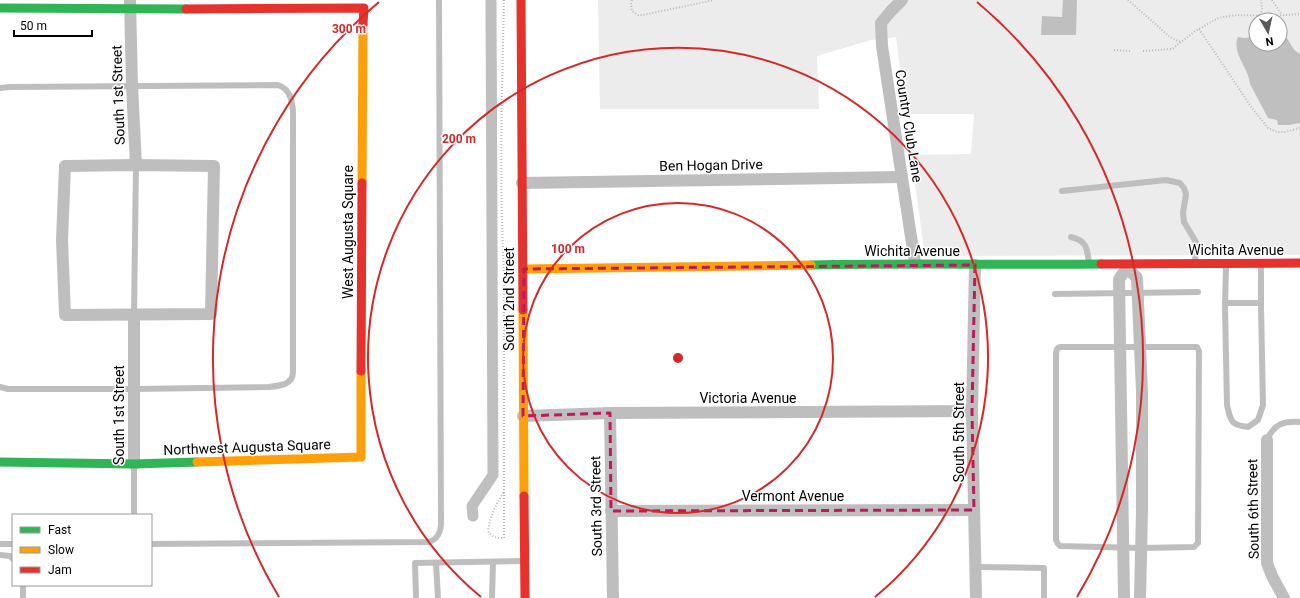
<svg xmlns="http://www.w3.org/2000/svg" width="1300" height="598" viewBox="0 0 1300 598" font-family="Roboto,sans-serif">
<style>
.green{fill:#ececec;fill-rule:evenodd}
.water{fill:#bfbfbf}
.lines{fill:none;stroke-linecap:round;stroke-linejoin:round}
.canal{stroke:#bfbfbf;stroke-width:11}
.path{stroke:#b9b9b9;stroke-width:2;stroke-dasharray:1 2;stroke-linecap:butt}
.lane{stroke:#bebebe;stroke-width:6}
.street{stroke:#bebebe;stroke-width:12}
.fast{stroke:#30b455;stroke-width:9}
.slow{stroke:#ff9f0a;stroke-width:9}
.jam{stroke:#e5322d;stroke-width:9}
.marked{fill:none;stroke:#c2185b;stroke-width:3;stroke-dasharray:8 5;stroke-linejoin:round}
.ring{fill:none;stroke:#d62828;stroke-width:2}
.labels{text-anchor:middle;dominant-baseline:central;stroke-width:3;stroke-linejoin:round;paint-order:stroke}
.street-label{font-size:14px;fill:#000;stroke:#fff}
.centre{fill:#d62828;stroke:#fff;stroke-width:2}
.ring-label{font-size:12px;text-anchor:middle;font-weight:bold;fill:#d62828;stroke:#fff;stroke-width:3;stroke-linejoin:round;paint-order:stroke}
</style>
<rect width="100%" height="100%" fill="#fff"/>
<path class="green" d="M598,0h702v255l-375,1 -14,-101 60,-1 3,-40h-68l-10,-77 -25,3 -54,16 2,53h-219zM1256,20h24v24h-24z"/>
<g class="water">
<path d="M1063,0h14l-1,35h-35l1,-19 20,1z"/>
<path d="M1280,32c10,4 10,18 20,22v69l-11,2h-11l-1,-5 -9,-2 -18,-34c-1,-16 -19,-31 -12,-47l7,1 11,-2v8h24z"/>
</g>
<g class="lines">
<path class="canal" d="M473,516l-1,-10 21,-31 -2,-475"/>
<g class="path">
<path d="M504,0c-2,91 -5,182 0,272v266c-7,0 -12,-1 -16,-7 2,-15 8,-27 16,-39"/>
<path d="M632,0l-1,4 1,7 6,4h5l71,-15"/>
<path d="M1128,0l42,37 10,5"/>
<path d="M1272,0l10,15"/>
<path d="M1260,15l2,-6 -1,-9"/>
<path d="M1199,29l53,79 16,20 9,4h8l15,-4"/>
<path d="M1114,50l16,1"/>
<path d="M1143,51l29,-2 22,-17 24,-14 19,-3 34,1 29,-2"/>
</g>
<g class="lane">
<path d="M0,88l10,-1 268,-2c12,4 14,15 15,26v261c0,13 -14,14 -25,15l-134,2h-126l-8,-2"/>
<path d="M1062,191l104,-11 14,3 4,5 2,6 -3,19 1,9 12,20 -1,20"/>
<path d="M1071,237c16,4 16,11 18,26"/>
<path d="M1226,265l-1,42 2,98c4,16 3,20 21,22l10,-7 5,-15 -2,-98v-42"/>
<path d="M1055,294l143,-2"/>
<path d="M1225,303h36"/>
<path d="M134,315l2,-150"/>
<path d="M1060,347h137l2,4 -1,192 -4,4 -53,1 -81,-2 -2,-2 -2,-4v-187l1,-4z"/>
<path d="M1267,440c7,-16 16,-19 33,-18"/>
<path d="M134,466v49"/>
<path d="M0,544h13"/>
<path d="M151,544l277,-2c9,-2 12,-8 13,-17l-2,-525"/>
<path d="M0,555l10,1 3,3"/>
<path d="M436,563l2,35"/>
<path d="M976,567l68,1v30"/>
<path d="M23,598v-13"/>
<path d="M416,598l-1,-35 108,-2"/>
<path d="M492,598l1,-36"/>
</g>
<g class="street">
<path d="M130,0l2,86 4,79"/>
<path d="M902,0l-11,11 -10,12 1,23 33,217"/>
<path d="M136,165l78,1 -3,148 -146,1 -3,-75 3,-74z"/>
<path d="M522,183l379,-6"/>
<path d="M975,265l-3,146 4,187"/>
<path d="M610,413l3,185"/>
<path d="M523,416l87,-3 362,-2"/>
<path d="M1267,440v123l5,13 12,22"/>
<path d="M134,464v-149"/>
<path d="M611,511l363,-1"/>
<path d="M1124,598l-5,-319 8,-11 10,10 3,69 2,45v120l-2,86"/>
</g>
<g class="fast">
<path d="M0,8l186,1"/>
<path d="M811,265c97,-2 193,0 290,-1"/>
<path d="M0,462l134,2 63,-2"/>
</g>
<g class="slow">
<path d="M362,183l1,-159"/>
<path d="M524,269l287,-4"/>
<path d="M523,310l1,186"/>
<path d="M197,462l164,-5v-86"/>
</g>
<g class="jam">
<path d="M521,0l2,310"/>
<path d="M186,9l178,-1 -1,16"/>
<path d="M1101,264l199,-1"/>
<path d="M361,371l1,-188"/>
<path d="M524,496l1,102"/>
</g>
</g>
<path class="marked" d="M975,265l-3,146 2,99 -363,1 -1,-98 -87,3 1,-147z"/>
<g class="ring">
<circle cx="678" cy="358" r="155"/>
<path d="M481 597A310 310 0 1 1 875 597"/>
<path d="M279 597A465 465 0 0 1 379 2M977 2A465 465 0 0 1 1077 597"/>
</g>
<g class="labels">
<g class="street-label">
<text transform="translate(118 95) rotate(-92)">South 1st Street</text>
<text transform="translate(909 126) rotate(81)">Country Club Lane</text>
<text transform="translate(711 165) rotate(-1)">Ben Hogan Drive</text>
<text transform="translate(348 232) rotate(-90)">West Augusta Square</text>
<text x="1236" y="250">Wichita Avenue</text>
<text x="912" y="251">Wichita Avenue</text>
<text transform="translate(509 299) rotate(-90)">South 2nd Street</text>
<text x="748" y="398">Victoria Avenue</text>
<text transform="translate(119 415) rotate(-90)">South 1st Street</text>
<text transform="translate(959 432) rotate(-90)">South 5th Street</text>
<text transform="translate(247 447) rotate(-2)">Northwest Augusta Square</text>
<text x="793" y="496">Vermont Avenue</text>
<text transform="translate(596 506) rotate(-91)">South 3rd Street</text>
<text transform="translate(1253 509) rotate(-91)">South 6th Street</text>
</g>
</g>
<circle cx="678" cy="358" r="6" class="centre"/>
<g class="ring-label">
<text x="349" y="33">300 m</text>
<text x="459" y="143">200 m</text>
<text x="568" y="253">100 m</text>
</g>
<rect x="12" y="514" width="140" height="72" fill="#ffffff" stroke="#999999"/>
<rect x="20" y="527" width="20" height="6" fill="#30b455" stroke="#999999"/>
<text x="48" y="534" font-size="12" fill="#000000">Fast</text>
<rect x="20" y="547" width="20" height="6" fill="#ff9f0a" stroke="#999999"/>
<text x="48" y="554" font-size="12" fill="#000000">Slow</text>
<rect x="20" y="567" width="20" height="6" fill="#e5322d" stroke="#999999"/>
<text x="48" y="574" font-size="12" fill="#000000">Jam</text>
<g transform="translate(1268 32) rotate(171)"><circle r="19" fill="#ffffff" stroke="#999999"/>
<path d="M0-3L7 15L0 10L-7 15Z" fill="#595959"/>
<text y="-6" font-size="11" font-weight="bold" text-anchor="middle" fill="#000000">N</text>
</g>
<path d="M14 30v6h78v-6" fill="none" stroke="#000000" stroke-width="2"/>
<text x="20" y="30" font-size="12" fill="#000000" stroke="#ffffff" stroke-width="3" paint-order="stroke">50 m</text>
</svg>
